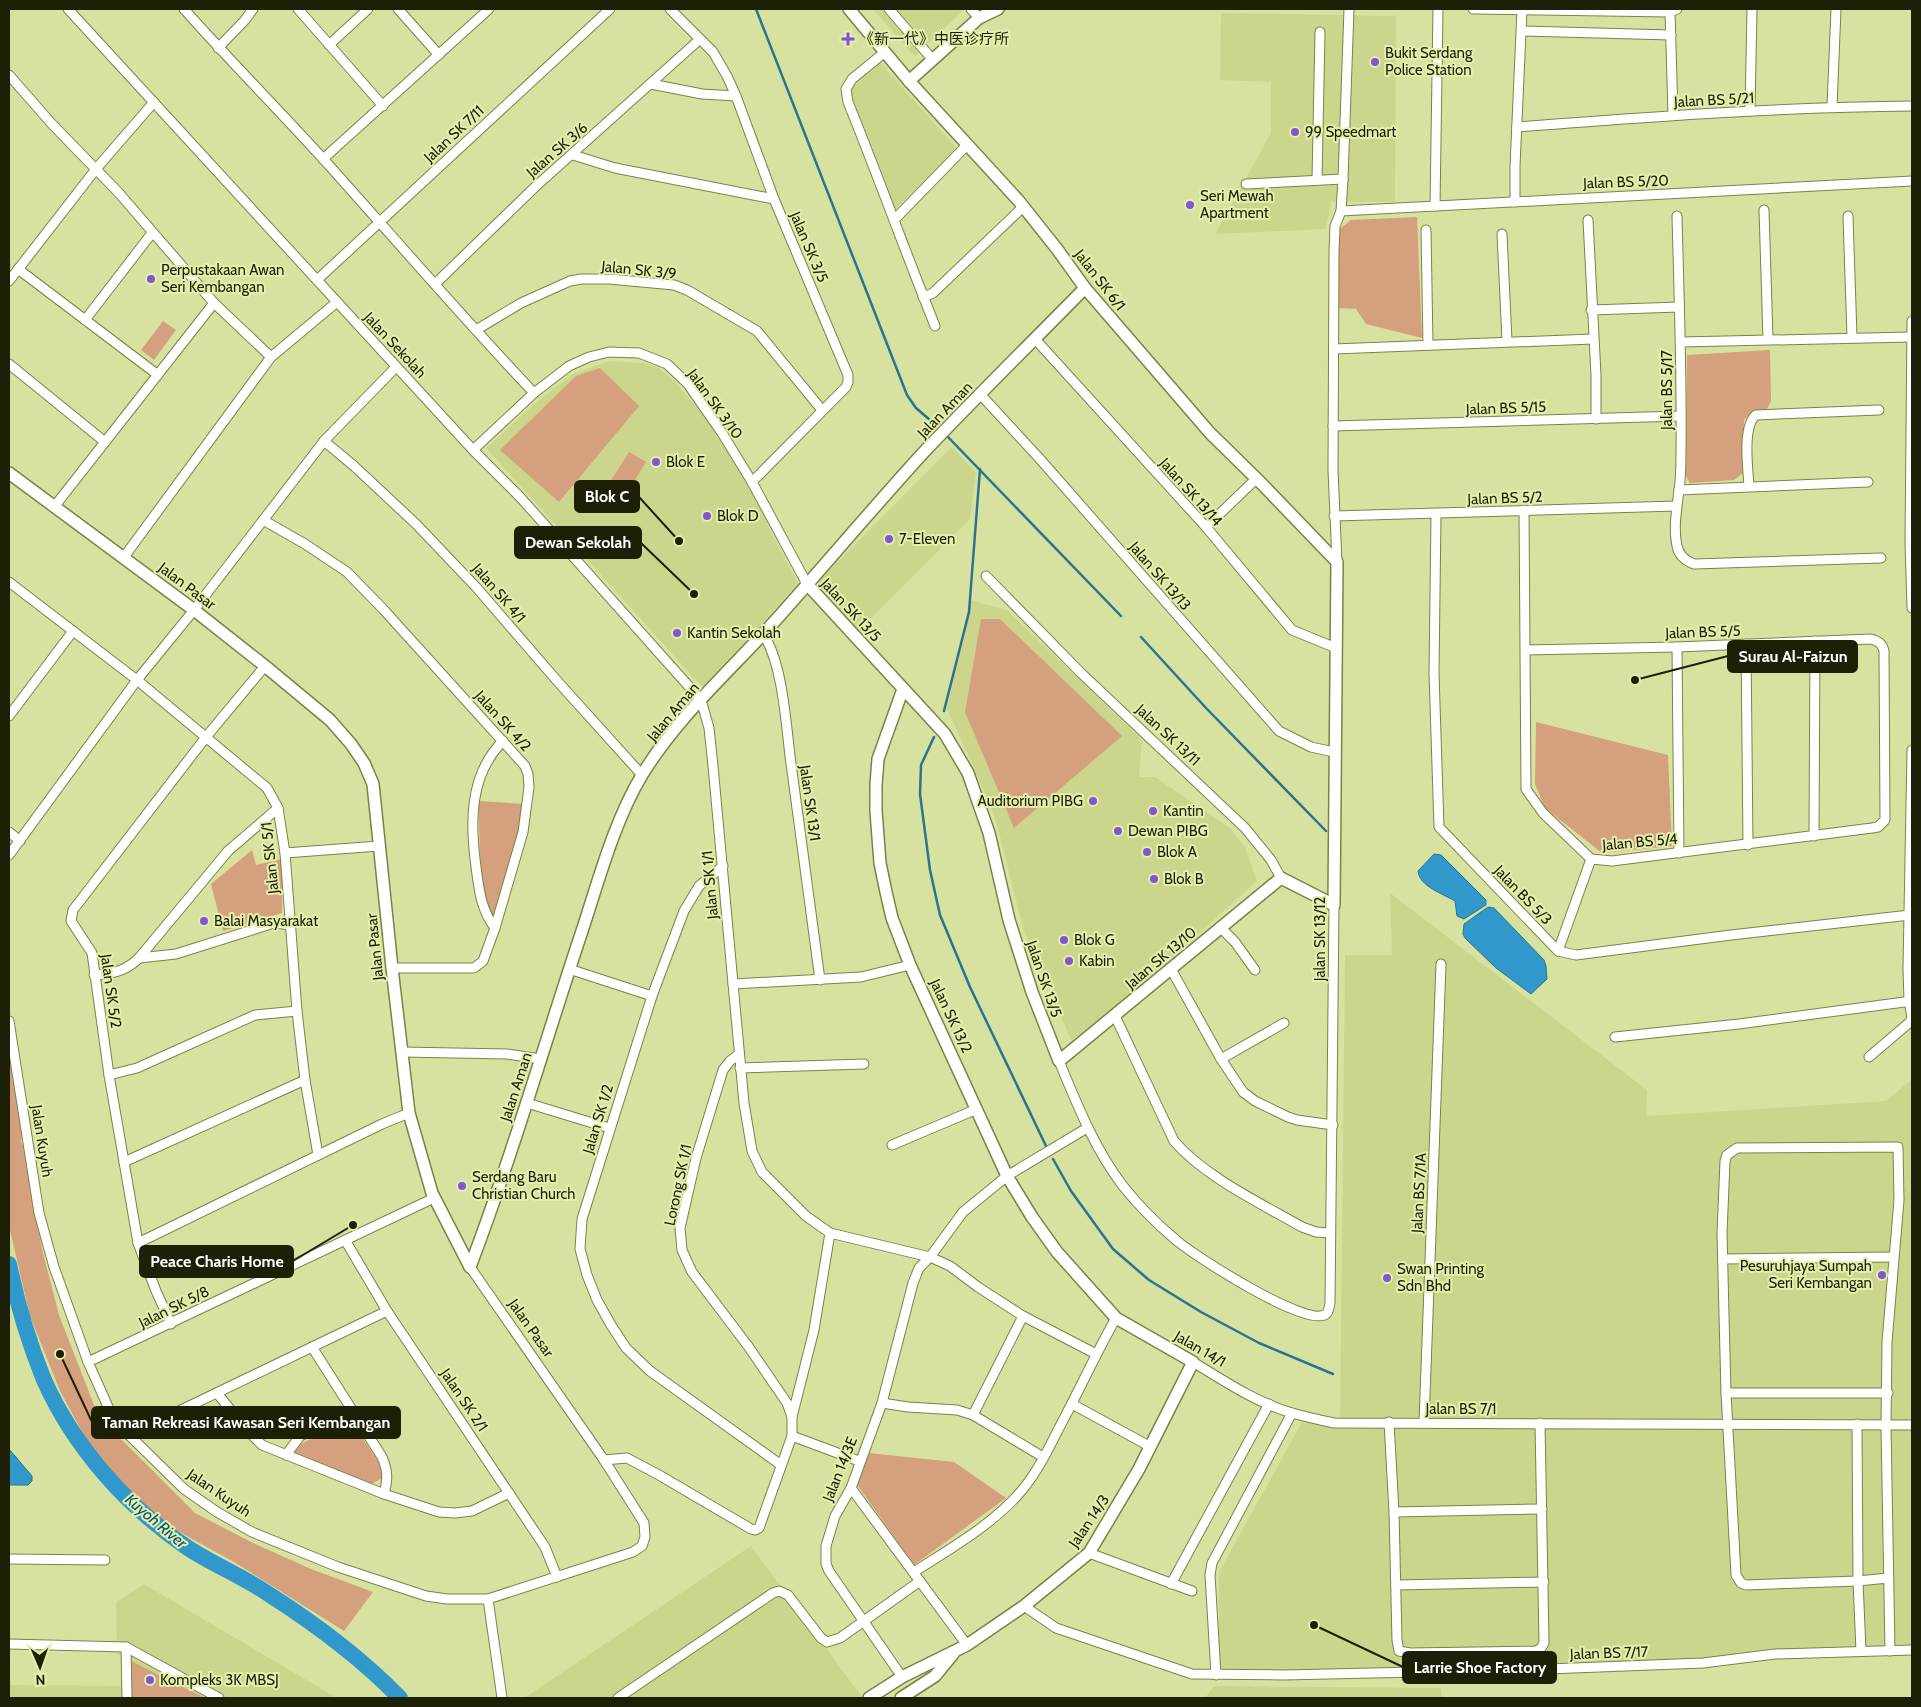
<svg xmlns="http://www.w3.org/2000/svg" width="1921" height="1707" viewBox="0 0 1921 1707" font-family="Cabin,'Noto Sans SC',sans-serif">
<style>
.built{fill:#cbd68c}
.green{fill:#d5a07d}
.water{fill:#3098cb;stroke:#2a7490}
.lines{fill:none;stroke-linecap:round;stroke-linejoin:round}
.stream{stroke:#2a7490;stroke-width:2.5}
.river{stroke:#3098cb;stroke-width:16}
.minor-casing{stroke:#7b8344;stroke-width:11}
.tertiary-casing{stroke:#7b8344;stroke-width:14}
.minor{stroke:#fff;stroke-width:9}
.tertiary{stroke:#fff;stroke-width:11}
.poi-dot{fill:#7f57d0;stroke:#e5efad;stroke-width:2}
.labels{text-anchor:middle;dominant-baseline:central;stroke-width:4;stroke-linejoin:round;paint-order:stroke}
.poi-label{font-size:15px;fill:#1d2006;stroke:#e5efad;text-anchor:start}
.street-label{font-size:15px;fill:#1d2006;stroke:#e5efad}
.water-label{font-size:16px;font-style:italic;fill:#005377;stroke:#e5efad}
.leader{fill:none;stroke:#1d2006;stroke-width:2}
.callout-dot{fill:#1d2006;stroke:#e5efad;stroke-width:2}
.callout{fill:#1d2006;stroke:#1d2006;stroke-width:2}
.callout-label{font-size:16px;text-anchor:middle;font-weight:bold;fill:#fff}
</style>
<rect width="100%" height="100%" fill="#d8e2a0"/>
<g class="built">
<path d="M873,9h91l-49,48z"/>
<path d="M1221,13l175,3 -1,186h-64l-5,27 -111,5 56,-101v-51l-51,-2z"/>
<path d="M879,61l79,89 -63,59 -45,-117 4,-11z"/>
<path d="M609,361l35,2 14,4 15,13 27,31 53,79 18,43 27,50 -94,106 -218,-241 49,-45 38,-29z"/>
<path d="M952,447l24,26 -6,46 -113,113 -42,-47z"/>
<path d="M970,600l37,10 135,130 -3,37h16l75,51 15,19 12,34 -142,128 -44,31 -48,-112 -27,-107 -20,-49 -29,-63z"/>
<path d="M1390,893l257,197 -1,26 240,-15 26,-22v576l-522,18 -171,-2v-99l83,-150 38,5 5,-472h47z"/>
<path d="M751,1546l111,151 -1,1h-337z"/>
<path d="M144,1584l193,114h-132l-88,-44 -1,-52z"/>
<path d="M9,1685l123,1v12h-123z"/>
<path d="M1214,1686l227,2 1,9 5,1h-242z"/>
</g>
<g class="green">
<path d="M1417,217l5,121 -56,-14 -10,-15 -17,-1 -2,-77 14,-11z"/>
<path d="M163,321l13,9 -22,30 -13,-10z"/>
<path d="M1770,350l1,51 -4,8 -14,2 -9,9 -1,53 -9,7 -44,3 -4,-7 1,-121z"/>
<path d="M600,368l39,38 -80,96 -59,-52 76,-74z"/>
<path d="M629,452l17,10 -21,34 -17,-11z"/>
<path d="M981,619h19l122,117 -108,92 -49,-116z"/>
<path d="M1536,722l132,33 4,91 -70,7 -57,-45 -10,-24z"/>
<path d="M479,801l44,3 -5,31 -23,78 -4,3c-12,-15 -12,-93 -12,-115z"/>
<path d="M252,850l4,15 26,-6v54l-59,18 -12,-47z"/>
<path d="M9,1048c8,31 17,63 12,94l6,11 5,45 11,55 16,62 35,90 15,25 15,12 71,71 58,30 58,26 62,23 -29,39 -110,-69 -58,-32 -37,-27 -47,-53 -32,-59 -30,-75 -21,-90z"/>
<path d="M350,1419l33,50 1,8 -14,8 -77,-32 8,-9z"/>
<path d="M869,1453l85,9 52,36 -92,67 -58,-82z"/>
<path d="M131,1661l74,37h-73z"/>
</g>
<g class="water">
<path d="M1434,854l7,1 45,45v5l-22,14 -7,-3 -2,-15c-12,-7 -36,-15 -37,-30z"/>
<path d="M1488,907l6,1 50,52 2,6 1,13 -16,15 -35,-26 -31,-30 -2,-4 1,-10z"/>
<path d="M9,1449l23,27v5l-4,4h-19z"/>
</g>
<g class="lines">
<g class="stream">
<path d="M756,9l151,386 9,13 21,18"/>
<path d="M947,436l174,180"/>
<path d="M1141,637l65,71 120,123"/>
<path d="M944,711l25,-99 11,-143"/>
<path d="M934,737l-13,28 -1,29 10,76 10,45 30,72 76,159"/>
<path d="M1053,1159l18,32 42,58 36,31 52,32 58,31 74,31"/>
</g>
<path class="river" d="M9,1264c8,39 20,79 35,116 30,67 83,127 144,168 26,17 56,29 82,47 47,30 91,63 130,103"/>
<g class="minor-casing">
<g id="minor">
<path d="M68,9l405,441 47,47 181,203 8,28 4,38 31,337 8,48 10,21 44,44 24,17 100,24 20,9 28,21 45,29 73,38"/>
<path d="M184,9c46,52 95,101 142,153 69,77 137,156 208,231"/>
<path d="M298,9l85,97"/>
<path d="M398,9l41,46"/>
<path d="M670,9l43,43 14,24 9,20 38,103 74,176v7l-2,5 -94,95"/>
<path d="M889,9l44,51"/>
<path d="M971,9l8,9"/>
<path d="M1473,9l197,3 7,-3"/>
<path d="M1670,12l3,103"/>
<path d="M1522,31l149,4"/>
<path d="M329,45l39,-36"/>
<path d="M218,48l27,-28 8,-11"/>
<path d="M885,52l-33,27 -6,10 2,13c30,74 57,149 87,224"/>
<path d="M9,75l42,48 67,69 96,111 57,54"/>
<path d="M651,84l51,10 34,2"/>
<path d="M1832,107l4,-98"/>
<path d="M1750,111l2,-102"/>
<path d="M1517,127c132,-10 263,-20 395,-21"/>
<path d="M573,155l42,13 159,31"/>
<path d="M323,159l166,-150"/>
<path d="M1317,180l3,-148"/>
<path d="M1246,184l97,-5"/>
<path d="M1515,202v-36l7,-156"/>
<path d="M1435,206l3,-197"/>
<path d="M1764,210l4,129"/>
<path d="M1341,211l571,-30"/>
<path d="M1677,216c2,79 5,157 4,236 0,12 0,25 -2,38 -2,18 -6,38 -2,56 2,10 9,15 17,18l187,-6"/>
<path d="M1848,216l4,121"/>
<path d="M895,219l72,-74"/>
<path d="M1588,220l8,155v44"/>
<path d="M1426,230l2,115"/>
<path d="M1502,234l5,107"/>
<path d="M18,269l140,106"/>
<path d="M317,280l293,-271"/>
<path d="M9,281l87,-112 58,-67"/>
<path d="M435,284l100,-97 164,-147"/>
<path d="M923,297l10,-4 90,-86"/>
<path d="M1591,310l88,-3"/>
<path d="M85,320l67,-87"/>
<path d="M1912,321l-2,222 2,65"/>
<path d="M476,330l45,-27 49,-22 11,-2h28l65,6 13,5 70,41 65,79"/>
<path d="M1035,339l171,188 86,103 44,18"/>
<path d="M1681,342l230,-5"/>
<path d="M1334,349l259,-10"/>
<path d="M9,364l96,78"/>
<path d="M980,394l59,64 240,273 32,16 23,5"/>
<path d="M1333,426l348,-10"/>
<path d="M324,441l30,25 62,58 60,63 83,96 83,92"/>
<path d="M473,450l61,-57 35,-27 20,-9 20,-5 30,1 28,11 21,20 34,49 30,49 55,102"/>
<path d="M1749,486c-1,-17 -7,-60 7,-71l123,-5"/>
<path d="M1679,490l189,-8"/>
<path d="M54,507l160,-204"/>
<path d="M1524,510l2,279 17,24 48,46 21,2 260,-33 6,-1 7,-7 -1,-169c-2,-8 -6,-10 -13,-12l-194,8 -152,3"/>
<path d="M1436,514l-2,159 5,154 119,124 18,4 155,-20 179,-20"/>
<path d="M1334,516l342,-10"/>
<path d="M263,520l42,24 42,28 36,37 142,157 3,8 1,13 -6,45 -28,96 -12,33 -9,7h-82"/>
<path d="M1206,527l50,-48"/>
<path d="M124,557l147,-200 66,-55"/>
<path d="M1337,562l-4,-92 1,-218 1,-26 6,-15 2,-32 6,-170"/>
<path d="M986,576l95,97 164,155 26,32 10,18"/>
<path d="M9,582l128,98 130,108 11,20 7,45 12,158 8,69 13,75"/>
<path d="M763,634c19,27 23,88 27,122 10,74 20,149 30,224"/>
<path d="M1746,644l2,201"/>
<path d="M1677,647l2,206"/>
<path d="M9,716l64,-85"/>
<path d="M9,832l11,9"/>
<path d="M1814,836l1,-195"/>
<path d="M285,853l94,-7"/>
<path d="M9,855l128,-175 57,-70 130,-169 72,-74"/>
<path d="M723,866l-24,20 -15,25 -32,85 -70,223 -2,30 7,26 10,25 14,25 15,23 24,23 131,94"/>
<path d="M1220,927l15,15 20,28"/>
<path d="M495,928c-14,-18 -16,-38 -19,-61 -6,-44 -7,-92 27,-126"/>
<path d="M1558,951l33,-92"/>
<path d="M139,958l37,-4 98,-31 17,2"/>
<path d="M569,969l83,27"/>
<path d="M1171,969l50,90 22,33 12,9 33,16 9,3 36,5"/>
<path d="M94,975c18,-1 32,-4 45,-17l89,-107 50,-43"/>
<path d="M733,984l128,-7 49,-12"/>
<path d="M1115,1016l59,125c31,36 86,62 128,86l14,5 14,1"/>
<path d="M9,1021l30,192 15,54 34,95 22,49 19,24 55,54 33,23 35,20 86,35 88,29 21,3h41l145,-47 9,-6 3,-9 -1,-14 -40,-63 -134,-193"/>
<path d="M1615,1037l124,-13 173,-23"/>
<path d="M402,1052l105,2 34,5"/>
<path d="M739,1054l-9,7 -7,9 -27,88 -16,70 2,22 10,22 56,74 39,57 5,14"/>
<path d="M1869,1057l41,-35 2,-5 -3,-16 -1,-33 4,-218"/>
<path d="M1221,1059l63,-36"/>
<path d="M1059,1061c18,43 35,87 64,125 15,19 34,38 53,54 17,15 132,89 150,74 3,-2 3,-7 4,-11l4,-398"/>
<path d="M740,1068l124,-4"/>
<path d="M109,1075l28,-7 118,-53 42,-4"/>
<path d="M527,1103l82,25"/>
<path d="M892,1145l85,-36"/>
<path d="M124,1162l181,-82"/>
<path d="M345,1240l42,71 158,236 12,30"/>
<path d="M138,1243l244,-119 27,-11"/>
<path d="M1723,1259l170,-2"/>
<path d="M171,1324l-15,-33 -18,-48 -29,-168 -17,-122 -21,-32 2,-11 133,-173 59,-71"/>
<path d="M312,1347l70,110c6,14 6,22 2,37"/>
<path d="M88,1362l346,-164"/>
<path d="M1193,1362c31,19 64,41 99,51 14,4 28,7 42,10l578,2"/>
<path d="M217,1393l28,35 17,17 122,49 55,18 16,1 17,-2 37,-18"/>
<path d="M1726,1393h162"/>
<path d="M882,1403l26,4 49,3 16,5 70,42"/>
<path d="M1072,1404l79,43"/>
<path d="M973,1415l50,-99"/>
<path d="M1389,1422l5,90 3,128 2,11 11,2 126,-2 5,-3 3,-5 -4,-220"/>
<path d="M1424,1422l17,-458"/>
<path d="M1857,1424l1,157 3,70"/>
<path d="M129,1435l258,-124"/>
<path d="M792,1436l67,25"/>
<path d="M286,1455l14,-19 53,-24"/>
<path d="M604,1460l23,-2 32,17 92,54 4,1 4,-2 33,-92v-19l22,-87 16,-97"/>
<path d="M851,1488l116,157"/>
<path d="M1394,1512l148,-3"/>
<path d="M1089,1553l103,38"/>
<path d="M9,1559l96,1"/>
<path d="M914,1572c37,-24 80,-48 109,-83 14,-17 25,-39 35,-59 20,-37 37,-75 58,-112"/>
<path d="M1888,1578l-30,3 -112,4 -5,-2 -5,-8 -10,-182 -2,-78 -2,-82 3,-72 2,-6 10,-7 161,-1 1,53 -12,142 -1,84 4,225"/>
<path d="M1171,1584l98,-180"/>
<path d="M1396,1585l148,-3"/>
<path d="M488,1599l14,99"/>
<path d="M1024,1606l32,22 136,46 92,1 264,-6 155,-6 72,-9 137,-4"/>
<path d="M9,1644l117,3 93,51"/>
<path d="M126,1647l1,51"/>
<path d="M1216,1675l-6,-100 2,-12 80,-150"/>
<path d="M902,1677l-73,-106 -3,-7v-18l9,-30 16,-28 31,-85 31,-120 6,-15 11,-11 33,-45 44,-36 80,-48"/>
<path d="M618,1698l155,-105 6,-2 9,4 33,43 6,4 13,-4 80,-57"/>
</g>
</g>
<g class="tertiary-casing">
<g id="tertiary">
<path d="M909,81l70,-63 19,-9"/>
<path d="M9,473l185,137 71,56 65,54 21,24 13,19 9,21 19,184 17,145 23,80 38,74"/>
<path d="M807,584l138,150 23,39 21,60 20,87 23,72 27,69 222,-183 53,27 3,-343 -75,-78 -52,-51 -125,-145 -28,-39 -39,-49 -109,-119 -60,-72"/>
<path d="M470,1267c41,-108 73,-218 109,-327 18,-53 34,-117 63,-165 35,-58 88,-104 132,-153 50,-56 98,-113 149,-169 53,-56 108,-110 162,-165"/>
<path d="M869,1698l33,-21 65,-32 57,-39 65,-53 50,-84 54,-107 -77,-44 -59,-66 -25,-35 -25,-41 -97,-211 -18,-47 -6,-26 -6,-29 -4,-52v-26l2,-26 25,-70"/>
<path d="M901,1698l34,-22 18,-22"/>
</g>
</g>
<use href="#minor" class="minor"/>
<use href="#tertiary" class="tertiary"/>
</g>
<g class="poi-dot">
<path d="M845.5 31.5h5v5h5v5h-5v5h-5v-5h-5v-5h5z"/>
<circle cx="1375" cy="62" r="5"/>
<circle cx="1295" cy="132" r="5"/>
<circle cx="1190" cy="205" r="5"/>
<circle cx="151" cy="279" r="5"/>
<circle cx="656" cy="462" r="5"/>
<circle cx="707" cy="516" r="5"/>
<circle cx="889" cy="539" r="5"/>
<circle cx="677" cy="633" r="5"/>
<circle cx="1093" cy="801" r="5"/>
<circle cx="1153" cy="811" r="5"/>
<circle cx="1118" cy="831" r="5"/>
<circle cx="1147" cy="852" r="5"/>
<circle cx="1154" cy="879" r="5"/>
<circle cx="204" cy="921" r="5"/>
<circle cx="1064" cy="940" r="5"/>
<circle cx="1069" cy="961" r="5"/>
<circle cx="462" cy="1186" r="5"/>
<circle cx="1882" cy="1275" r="5"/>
<circle cx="1387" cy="1278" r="5"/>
<circle cx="150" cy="1680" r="5"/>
</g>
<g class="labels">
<g class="poi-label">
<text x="859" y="39">《新一代》中医诊疗所</text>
<text x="1385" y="53">Bukit Serdang<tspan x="1385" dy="17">Police Station</tspan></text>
<text x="1305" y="132">99 Speedmart</text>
<text x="1200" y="196">Seri Mewah<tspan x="1200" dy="17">Apartment</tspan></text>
<text x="161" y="270">Perpustakaan Awan<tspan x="161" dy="17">Seri Kembangan</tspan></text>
<text x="666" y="462">Blok E</text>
<text x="717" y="516">Blok D</text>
<text x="899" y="539">7-Eleven</text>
<text x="687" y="633">Kantin Sekolah</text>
<text x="1083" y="801" text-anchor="end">Auditorium PIBG</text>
<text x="1163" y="811">Kantin</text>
<text x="1128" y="831">Dewan PIBG</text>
<text x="1157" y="852">Blok A</text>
<text x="1164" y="879">Blok B</text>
<text x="214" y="921">Balai Masyarakat</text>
<text x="1074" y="940">Blok G</text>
<text x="1079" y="961">Kabin</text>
<text x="472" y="1177">Serdang Baru<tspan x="472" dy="17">Christian Church</tspan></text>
<text x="1872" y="1266" text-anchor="end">Pesuruhjaya Sumpah<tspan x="1872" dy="17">Seri Kembangan</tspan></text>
<text x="1397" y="1269">Swan Printing<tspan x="1397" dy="17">Sdn Bhd</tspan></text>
<text x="160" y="1680">Kompleks 3K MBSJ</text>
</g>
<g class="street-label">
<text transform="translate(1714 100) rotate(-3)">Jalan BS 5/21</text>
<text transform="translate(454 134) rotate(-43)">Jalan SK 7/11</text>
<text transform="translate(557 150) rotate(-41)">Jalan SK 3/6</text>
<text transform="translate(1626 182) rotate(-2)">Jalan BS 5/20</text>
<text transform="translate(809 247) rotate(67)">Jalan SK 3/5</text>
<text transform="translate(639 270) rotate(6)">Jalan SK 3/9</text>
<text transform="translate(1100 280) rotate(52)">Jalan SK 6/1</text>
<text transform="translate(395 345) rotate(47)">Jalan Sekolah</text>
<text transform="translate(1667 390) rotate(-90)">Jalan BS 5/17</text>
<text transform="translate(715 404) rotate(54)">Jalan SK 3/10</text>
<text transform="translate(1506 408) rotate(-2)">Jalan BS 5/15</text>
<text transform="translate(945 410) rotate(-46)">Jalan Aman</text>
<text transform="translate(1191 492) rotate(48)">Jalan SK 13/14</text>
<text transform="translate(1505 498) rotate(-2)">Jalan BS 5/2</text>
<text transform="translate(1160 576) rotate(49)">Jalan SK 13/13</text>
<text transform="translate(187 586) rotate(37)">Jalan Pasar</text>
<text transform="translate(499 593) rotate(49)">Jalan SK 4/1</text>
<text transform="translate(851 610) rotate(47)">Jalan SK 13/5</text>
<text transform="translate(1703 632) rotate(-2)">Jalan BS 5/5</text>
<text transform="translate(673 712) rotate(-50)">Jalan Aman</text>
<text transform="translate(503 721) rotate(48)">Jalan SK 4/2</text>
<text transform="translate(1168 735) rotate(43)">Jalan SK 13/11</text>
<text transform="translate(810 803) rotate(82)">Jalan SK 13/1</text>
<text transform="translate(1640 842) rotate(-5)">Jalan BS 5/4</text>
<text transform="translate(270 858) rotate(-96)">Jalan SK 5/1</text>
<text transform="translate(710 885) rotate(-95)">Jalan SK 1/1</text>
<text transform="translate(1523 895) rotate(46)">Jalan BS 5/3</text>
<text transform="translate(1320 939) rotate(-90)">Jalan SK 13/12</text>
<text transform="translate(375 947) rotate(-96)">Jalan Pasar</text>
<text transform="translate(1161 958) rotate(-40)">Jalan SK 13/10</text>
<text transform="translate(1044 979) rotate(71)">Jalan SK 13/5</text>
<text transform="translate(111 991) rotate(82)">Jalan SK 5/2</text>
<text transform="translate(951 1016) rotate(65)">Jalan SK 13/2</text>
<text transform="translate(516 1087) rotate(-72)">Jalan Aman</text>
<text transform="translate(598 1119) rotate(-73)">Jalan SK 1/2</text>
<text transform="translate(42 1141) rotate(81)">Jalan Kuyuh</text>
<text transform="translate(678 1185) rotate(-78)">Lorong SK 1/1</text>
<text transform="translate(1419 1193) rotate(-87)">Jalan BS 7/1A</text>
<text transform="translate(174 1307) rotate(-26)">Jalan SK 5/8</text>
<text transform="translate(531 1328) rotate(55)">Jalan Pasar</text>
<text transform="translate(1200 1349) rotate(30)">Jalan 14/1</text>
<text transform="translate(464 1400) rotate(56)">Jalan SK 2/1</text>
<text x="1461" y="1409">Jalan BS 7/1</text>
<text transform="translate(840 1469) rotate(-68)">Jalan 14/3E</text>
<text transform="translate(219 1493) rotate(34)">Jalan Kuyuh</text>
<text transform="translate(1089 1521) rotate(-56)">Jalan 14/3</text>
<text transform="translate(1609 1653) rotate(-2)">Jalan BS 7/17</text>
</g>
<g class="water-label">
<text transform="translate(156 1521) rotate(40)">Kuyoh River</text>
</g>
</g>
<path class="leader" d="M679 541L639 497M694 594L641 543M1635 680L1728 656M353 1225L293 1261M60 1354L92 1422M1314 1625L1403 1667"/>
<g class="callout-dot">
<circle cx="679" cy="541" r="5"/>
<circle cx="694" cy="594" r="5"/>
<circle cx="1635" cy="680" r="5"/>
<circle cx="353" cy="1225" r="5"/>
<circle cx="60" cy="1354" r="5"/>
<circle cx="1314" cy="1625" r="5"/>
</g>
<g class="callout">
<rect x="575" y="481" width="64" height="31" rx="5"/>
<rect x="515" y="527" width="126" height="31" rx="5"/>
<rect x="1728" y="641" width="129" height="31" rx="5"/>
<rect x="140" y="1246" width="153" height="31" rx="5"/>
<rect x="92" y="1407" width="308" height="31" rx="5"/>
<rect x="1403" y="1652" width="153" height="31" rx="5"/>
</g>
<g class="callout-label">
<text x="607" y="502">Blok C</text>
<text x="578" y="548">Dewan Sekolah</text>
<text x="1793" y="662">Surau Al-Faizun</text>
<text x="217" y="1267">Peace Charis Home</text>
<text x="246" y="1428">Taman Rekreasi Kawasan Seri Kembangan</text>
<text x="1480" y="1673">Larrie Shoe Factory</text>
</g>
<rect width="1921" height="1707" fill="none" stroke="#1d2006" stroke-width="20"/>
<g transform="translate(40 1667) rotate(178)" stroke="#e5efad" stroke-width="4" paint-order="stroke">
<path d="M0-4L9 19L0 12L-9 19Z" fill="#1d2006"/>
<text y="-8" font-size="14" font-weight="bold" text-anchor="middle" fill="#1d2006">N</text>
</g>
</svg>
